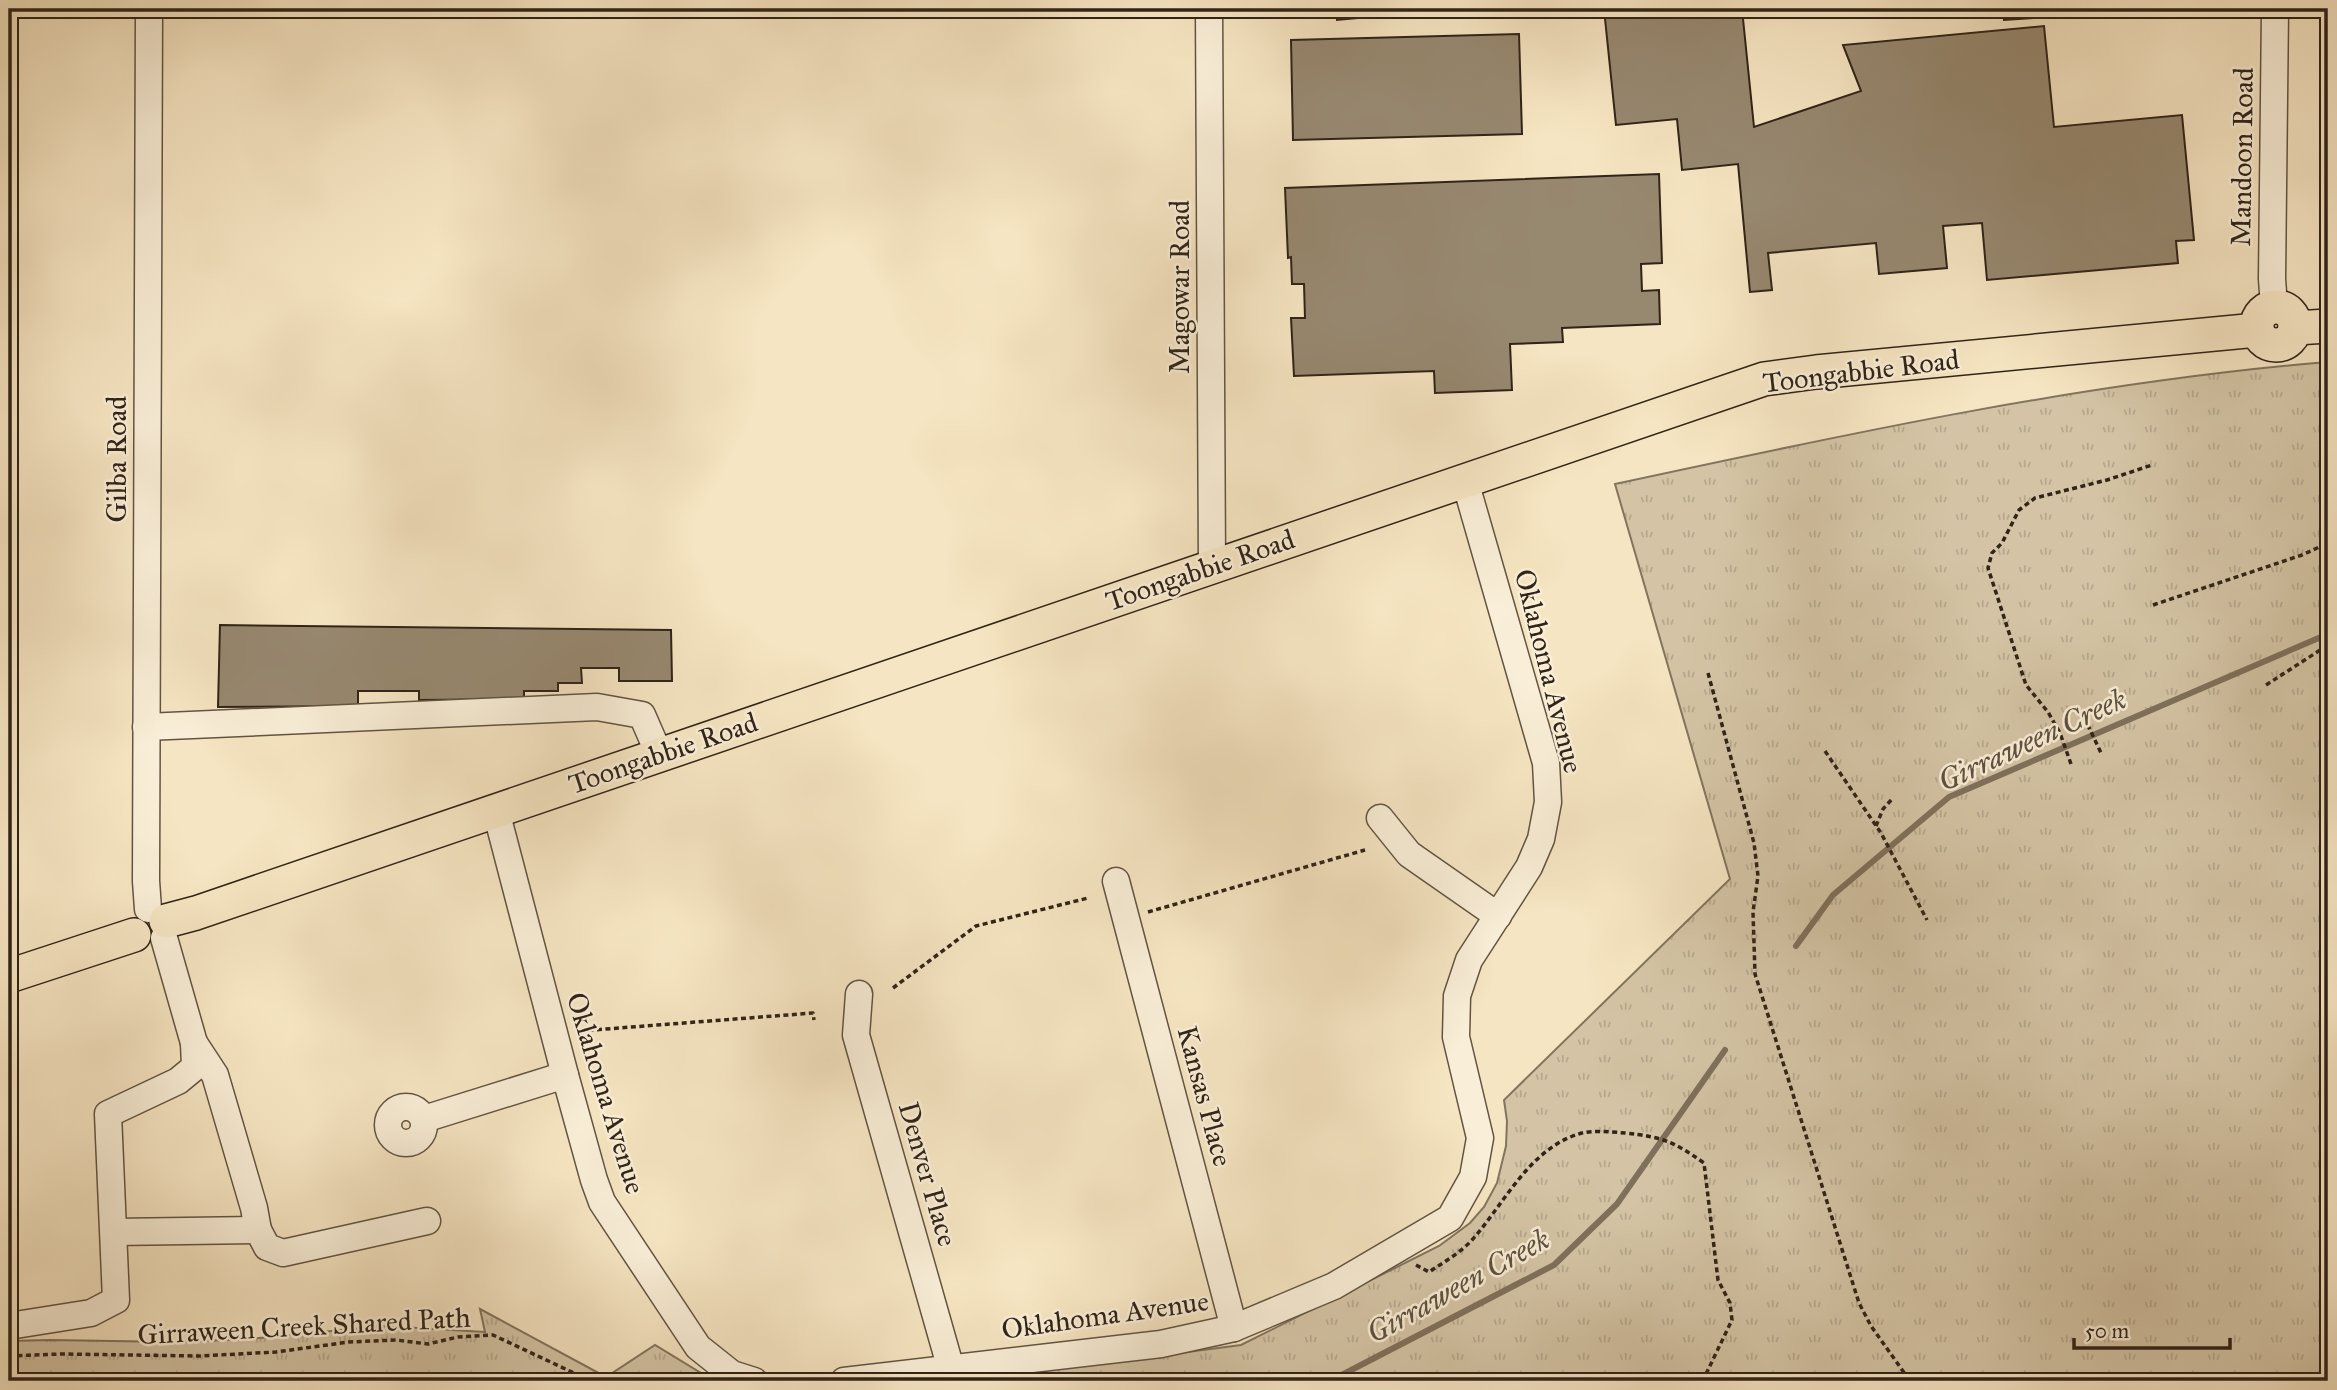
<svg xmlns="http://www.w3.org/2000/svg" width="2337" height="1390" viewBox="0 0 2337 1390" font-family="'IM FELL Great Primer',serif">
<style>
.grass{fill:url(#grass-tufts);stroke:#82745e;stroke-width:2}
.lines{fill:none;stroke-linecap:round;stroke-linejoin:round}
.stream{stroke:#7f705b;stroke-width:6}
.building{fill:#978870;stroke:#302318;stroke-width:2}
.minor-casing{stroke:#625442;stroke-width:29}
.major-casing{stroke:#302318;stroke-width:36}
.path{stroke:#302318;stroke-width:3.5;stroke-dasharray:5 3.5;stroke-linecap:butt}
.minor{stroke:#f9eed7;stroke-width:26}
.major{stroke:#f6e5c2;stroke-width:33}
.labels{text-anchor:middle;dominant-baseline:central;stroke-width:5;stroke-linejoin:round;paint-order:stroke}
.street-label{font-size:28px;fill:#302318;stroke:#f9eed7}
.water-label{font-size:30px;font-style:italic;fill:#5e503f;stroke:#f9eed7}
</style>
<defs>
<pattern id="grass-tufts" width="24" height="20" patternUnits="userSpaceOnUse" patternTransform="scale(1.75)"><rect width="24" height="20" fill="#d4c4a5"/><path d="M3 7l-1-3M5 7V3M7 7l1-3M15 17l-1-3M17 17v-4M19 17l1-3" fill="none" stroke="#b6a88d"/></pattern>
</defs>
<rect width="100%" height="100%" fill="#f6e5c2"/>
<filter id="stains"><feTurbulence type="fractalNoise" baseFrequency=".00286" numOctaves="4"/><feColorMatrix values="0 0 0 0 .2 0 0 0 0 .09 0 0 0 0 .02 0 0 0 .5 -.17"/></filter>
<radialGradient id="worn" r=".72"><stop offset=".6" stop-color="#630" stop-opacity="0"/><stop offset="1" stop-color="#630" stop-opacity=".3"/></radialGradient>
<g class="grass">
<path d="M2328,362v1019h-1364l277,-36 198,-99 31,-23 14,-16 13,-24 9,-37 1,-25 -3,-21 226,-221 -115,-395c236,-51 472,-102 713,-122z"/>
<path d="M480,1309l126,68 49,-32 59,36h-705v-40l41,-1 125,2 75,-3 134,-13 101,6z"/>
</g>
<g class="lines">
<g class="stream">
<path d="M1796,946l37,-51 116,-98 379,-163"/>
<path d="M1330,1381l224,-116 63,-61 108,-154"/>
</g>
</g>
<g class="building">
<path d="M1336,9h121l-120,11z"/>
<path d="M1604,9h138l12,118 107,-36 -18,-46 201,-19 10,101 128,-12 12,125 -18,1 2,22 -191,17 -5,-57 -39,3 4,42 -68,6 -3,-31 -108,10 4,37 -22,2 -12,-128 -56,6 -5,-51 -61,6z"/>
<path d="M1823,9h163l-162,8z"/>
<path d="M2003,9h159l-158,11z"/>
<path d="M1519,34l3,100 -229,6 -2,-100z"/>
<path d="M1659,174l3,89 -21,1 1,27 17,-1 1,34 -98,4 1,14 -53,2 2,46 -77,3 -1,-22 -140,5 -3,-58h14l-1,-34h-12l-1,-27 -3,1 -3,-70z"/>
<path d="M220,625l451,5 1,51h-53v-13h-38l1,15h-24v8h-34v8l-105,1v-9h-61v15l-140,1z"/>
</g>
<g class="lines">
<g class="minor-casing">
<g id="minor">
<path d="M1209,9l3,557"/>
<path d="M2274,306l-2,-27 3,-270"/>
<path d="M146,727l451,-20 45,8 17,39"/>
<path d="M496,811l69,264 29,105 8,22 96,145 34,27 22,7"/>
<path d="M1380,818l29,36 89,62"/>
<path d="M1116,881l118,447"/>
<path d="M148,909l-2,-28 3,-872"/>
<path d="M859,994l-3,41 95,334"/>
<path d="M194,1043l21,32 39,133 4,22 9,17 16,6 144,-32"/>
<circle cx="406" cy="1125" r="18"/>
<path d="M424,1119l141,-44"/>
<path d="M114,1232l144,-2"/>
<path d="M9,1326l82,-13 25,-13 -8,-186 70,-33 17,-14 -1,-24 -30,-105"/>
<path d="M844,1381l317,-37 73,-16 100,-42 116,-68 23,-41 7,-39 -24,-101 1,-41 12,-36 60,-93 12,-28 7,-37 -2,-39 -81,-282"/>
</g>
</g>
<g class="major-casing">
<g id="major">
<circle cx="2276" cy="326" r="19"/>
<path d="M2295,328l33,-2"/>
<path d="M166,921l30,-8 1568,-534 52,-7 441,-42"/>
<path d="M9,976l125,-41"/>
</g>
</g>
<g class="path">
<path d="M2153,605l149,-50 26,-12"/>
<path d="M1708,673l46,170 4,33 -5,36 2,62 104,329 12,23 39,55"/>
<path d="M2266,685l62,-40"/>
<path d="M2084,717l18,38"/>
<path d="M1825,751l56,82 46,87"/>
<path d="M2071,764l-11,-31 -12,-21 -22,-27 -38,-117 4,-15 10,-10 17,-33 16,-12 72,-18 45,-15"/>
<path d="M1876,826l7,-17 10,-11"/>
<path d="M1148,912l217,-62"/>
<path d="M893,988l83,-62 112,-28"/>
<path d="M580,1031l233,-18 1,7"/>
<path d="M1416,1265l13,7c15,-10 31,-19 43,-32 33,-37 58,-93 110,-107 13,-3 30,-1 43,0 37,4 48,8 79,30l14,117 12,23 2,17 -26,54 -2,7"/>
<path d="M9,1356l51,-2 140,2 76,-4 73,-10 47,-2 32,4 30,-7 35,-2 98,46"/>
</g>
<use href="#minor" class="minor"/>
<use href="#major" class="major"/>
</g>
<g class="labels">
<g class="street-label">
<text transform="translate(2242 157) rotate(-89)">Mandoon Road</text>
<text transform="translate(1179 287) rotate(-90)">Magowar Road</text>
<text transform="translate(1861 371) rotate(-7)">Toongabbie Road</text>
<text transform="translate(116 459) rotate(-90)">Gilba Road</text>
<text transform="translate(1200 570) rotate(-19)">Toongabbie Road</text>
<text transform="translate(1549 671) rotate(76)">Oklahoma Avenue</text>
<text transform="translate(663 753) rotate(-19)">Toongabbie Road</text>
<text transform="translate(606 1093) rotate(73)">Oklahoma Avenue</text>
<text transform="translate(1205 1096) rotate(75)">Kansas Place</text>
<text transform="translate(928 1174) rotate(74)">Denver Place</text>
<text transform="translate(1105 1315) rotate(-8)">Oklahoma Avenue</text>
<text transform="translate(304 1326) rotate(-3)">Girraween Creek Shared Path</text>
</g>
<g class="water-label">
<text transform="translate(2032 740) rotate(-25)">Girraween Creek</text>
<text transform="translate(1458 1286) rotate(-29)">Girraween Creek</text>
</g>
</g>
<rect width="2337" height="1390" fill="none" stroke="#f6e5c2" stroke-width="35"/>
<rect x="10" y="10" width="2316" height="1369" fill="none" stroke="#302318" stroke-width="3.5"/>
<rect x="18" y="18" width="2302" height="1355" fill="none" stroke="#302318" stroke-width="2"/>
<path d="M2074 1338v10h156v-10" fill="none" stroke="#302318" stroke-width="3.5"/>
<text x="2085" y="1338" font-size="21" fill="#302318" stroke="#f9eed7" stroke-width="5" paint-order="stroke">50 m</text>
<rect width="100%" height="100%" filter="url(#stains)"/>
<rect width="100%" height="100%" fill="url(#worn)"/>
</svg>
